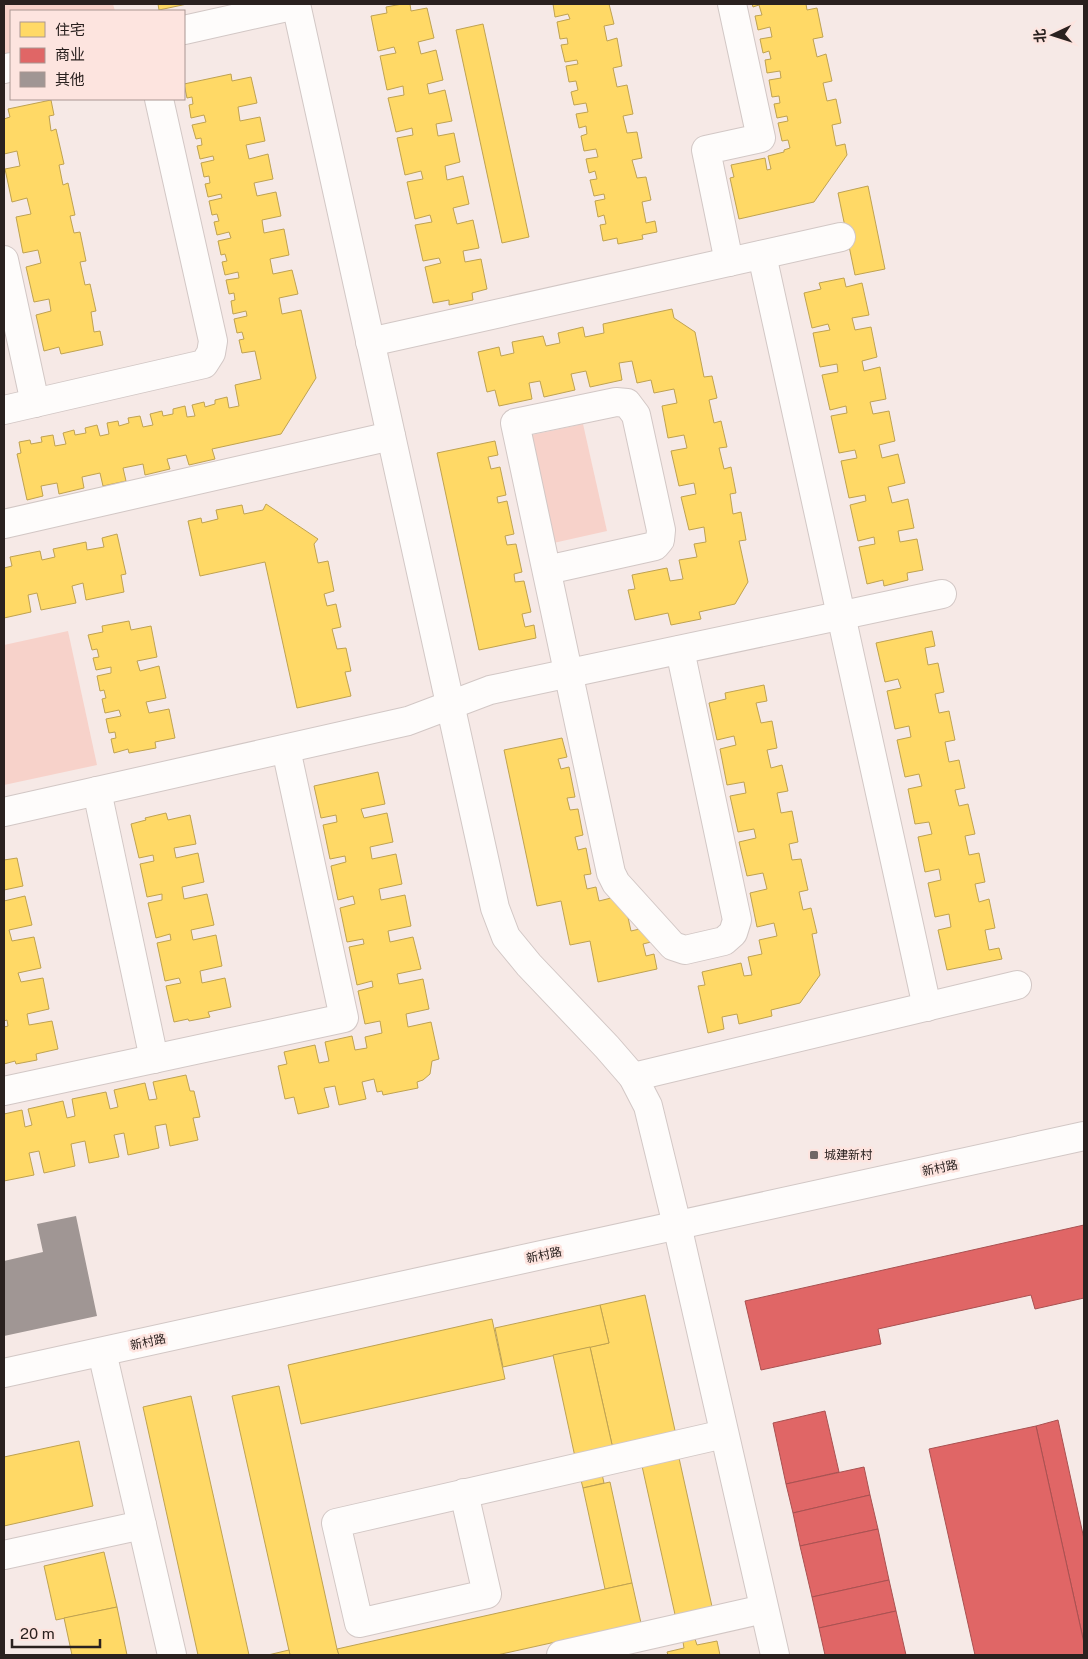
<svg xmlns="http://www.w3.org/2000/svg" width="1088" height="1659" viewBox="0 0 1088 1659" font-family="'Public Sans','Noto Sans SC',sans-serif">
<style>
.green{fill:#f7d2ca}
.homes{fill:#ffd966;stroke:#bfa251}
.shops{fill:#e06666;stroke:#a95151}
.building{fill:#a09694}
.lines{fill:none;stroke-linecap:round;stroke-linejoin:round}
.minor-casing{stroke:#d2c7c5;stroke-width:30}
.minor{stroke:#fefcfb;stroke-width:28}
.poi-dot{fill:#716765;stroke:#fde4df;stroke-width:2}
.labels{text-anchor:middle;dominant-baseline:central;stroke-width:5;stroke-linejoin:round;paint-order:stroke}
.poi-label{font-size:12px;fill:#2a211f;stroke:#fde4df;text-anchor:start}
.street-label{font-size:12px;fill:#2a211f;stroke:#fde4df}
</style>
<rect width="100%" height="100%" fill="#f6e9e6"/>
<g class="green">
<path d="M4,4h109l2,7h-104v46l-7,1z"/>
<path d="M583,424l24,107 -58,13 -22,-108z"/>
<path d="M68,631l29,134 -93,20v-140z"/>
</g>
<g class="homes">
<path d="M158,4h29l-28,6z"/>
<path d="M402,4h8l1,7 16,-3 7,30 -16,4 3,12 15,-4 7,30 -16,4 2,10 16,-4 7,31 -16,3 2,12 16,-3 6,29 -15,4 2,14 16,-4 6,28 -16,4 4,16 16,-4 6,28 -16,3 2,11 16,-3 6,30 -15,4 1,7 -24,5v-5l-16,3 -8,-36 16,-4 -2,-5 -16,3 -8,-36 17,-3 -2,-7 -15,4 -8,-37 16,-3 -2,-8 -16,4 -8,-37 16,-3 -1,-7 -16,4 -8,-34 16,-3 -1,-9 -16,4 -7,-34 16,-3 -2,-6 -16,4 -7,-35 16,-3 -1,-6z"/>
<path d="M553,4h56l5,20 -10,2 3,15 10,-3 5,28 -9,2 4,19 10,-2 6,29 -10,2 4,17 10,-1 5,26 -10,2 5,18 9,-1 5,23 -9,2 4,21 9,-2 2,11 -15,3 1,4 -25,5 -1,-6 -14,3 -3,-16 6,-1 -2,-9 -6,2 -3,-16 10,-2 -1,-5 -10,2 -4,-16 7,-1 -2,-8 -6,2 -3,-14 12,-2 -2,-8 -12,2 -3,-15 6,-2 -1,-8 -7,2 -3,-14 12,-2 -2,-9 -12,2 -3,-13 7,-2 -2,-9 -7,1 -3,-16 12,-2 -1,-4 -12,2 -4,-17 7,-1 -1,-6 -7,1 -3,-17 13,-3 -2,-5 -13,3z"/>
<path d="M752,4h54l1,6 10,-2 6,29 -10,2 4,18 9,-3 6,27 -9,2 4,18 9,-2 5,24 -9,2 4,21 9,-2 2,11 -33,47 -75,17 -9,-41 4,-1 -3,-12 34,-7 2,12 4,-1 -3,-13 16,-4v-2l6,-2 -2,-8 -6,1 -4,-18 10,-2 -1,-5 -10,2 -3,-14 6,-1 -1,-7 -7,1 -3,-17 12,-2 -1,-7 -13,2 -2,-13 6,-1 -2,-8 -6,2 -3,-14 12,-2 -2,-10 -12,3 -3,-14 7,-1 -3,-10 -6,2z"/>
<path d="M483,24l46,213 -27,6 -46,-213z"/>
<path d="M231,74l1,7 19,-4 6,26 -19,4 2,14 20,-4 5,24 -19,4 3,14 19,-5 5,25 -19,4 3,13 19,-4 5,24 -19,4 2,13 20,-4 5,26 -19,4 3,15 19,-4 6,24 -19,4 3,16 19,-4 15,68 -35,56 -69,15 3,10 -26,6 -3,-10 -19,4 3,10 -25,6 -2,-11 -20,4 3,13 -23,5 -3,-13 -18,4 2,11 -25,6 -2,-11 -16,3 2,10 -16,4 -10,-46 4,-1 -2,-11 11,-2 1,4 11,-2 -1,-5 12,-2 2,11 11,-2 -3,-11 11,-3 1,5 11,-2 -1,-5 12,-3 3,11 9,-2 -2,-11 11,-2 1,5 10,-3 -1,-5 12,-2 3,11 10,-2 -3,-11 12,-3 1,5 10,-2v-5l12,-3 2,11 8,-1 -3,-11 12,-3 1,5 10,-3v-4l12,-3 2,11 10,-2 -4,-21 26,-6 -6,-28 -13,2 -3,-13 5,-1 -2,-7 -5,1 -3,-14 13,-3 -1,-5 -13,3 -2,-13 4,-1 -1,-7 -5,1 -3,-14 13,-2 -1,-6 -13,3 -3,-13 5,-1 -2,-7 -4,1 -3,-14 13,-3 -2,-6 -12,3 -3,-13 5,-1 -2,-7 -5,1 -3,-14 13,-3 -1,-4 -13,3 -3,-13 5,-1 -1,-7 -5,1 -3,-14 13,-3 -1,-4 -13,3 -3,-13 5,-1 -1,-7 -5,1 -4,-14 14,-3 -2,-7 -13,3 -2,-13 4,-1 -1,-7 -5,1 -3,-14z"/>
<path d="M51,100l3,15 -5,1 2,15 5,-2 8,35 -5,1 4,20 5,-2 7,32 -5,1 4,17 6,-1 6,29 -6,1 5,23 5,-1 6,27 -5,1 3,20 6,-1 3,14 -42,9 -2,-7 -15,4 -8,-36 15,-4 -2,-12 -15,3 -8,-35 15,-4 -3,-13 -15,3 -7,-36 15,-3 -4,-16 -15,4 -7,-33 15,-3 -3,-15 -13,3v-35l6,-2 -2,-8z"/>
<path d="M868,186l17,83 -30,6 -17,-82z"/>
<path d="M844,278l2,9 16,-4 7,32 -17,3 3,12 16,-3 6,30 -15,4 2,10 16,-4 6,32 -16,3 3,12 16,-3 6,30 -16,4 3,13 16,-4 7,29 -17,4 4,16 16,-4 6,29 -16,3 2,11 17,-3 6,31 -16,3 1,7 -24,6 -1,-6 -16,4 -8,-37 16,-3 -1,-7 -16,4 -8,-36 16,-4 -1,-6 -16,3 -8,-37 16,-3 -2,-8 -16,3 -8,-37 16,-3 -1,-7 -16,4 -8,-35 16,-3 -1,-8 -17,3 -7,-34 17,-3 -2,-6 -16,4 -8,-35 17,-4 -2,-6z"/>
<path d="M672,309l2,9 21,14 9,45 8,-1 5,22 -8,2 5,23 7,-2 6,26 -8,1 5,21 7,-2 5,26 -6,1 3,20 8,-2 5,28 -7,1 9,41 -13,22 -36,8 2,7 -30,6 -3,-12 -33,7 -7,-30 7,-1 -3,-14 35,-7 3,13 13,-2 -4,-19 18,-3 -3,-13 12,-2 -2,-15 -15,3 -8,-33 15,-3 -2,-11 -15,3 -8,-35 16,-3 -3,-13 -16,3 -6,-32 15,-3 -3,-14 -20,4 -3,-13 -14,3 -5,-22 -13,2 3,17 -32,7 -4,-16 -15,3 4,16 -31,7 -4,-16 -11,2 3,16 -33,7 -4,-16 -8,2 -9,-40 21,-5 2,9 13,-3 -2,-11 31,-6 3,10 14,-3 -2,-10 25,-6 2,10 19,-4 -1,-9z"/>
<path d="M495,441l3,14 -10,2 3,12 9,-2 6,28 -9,2 1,6 9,-2 7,33 -9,2 2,9 9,-1 6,28 -8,2 1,8 9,-1 7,31 -9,2 3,13 9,-2 2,13 -57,12 -42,-197z"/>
<path d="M266,504l52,35 -4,5 4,19 10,-2 6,30 -10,3 3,12 9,-2 5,23 -9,2 5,20 9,-1 5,23 -6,1 6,24 -54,12 -32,-146 -65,14 -12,-55 13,-3 1,5 16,-4 -2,-9 26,-5 2,9 19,-4z"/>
<path d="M117,534l9,40 -5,1 3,17 -38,8 -3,-17 -11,3 4,17 -35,7 -4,-17 -9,2 3,17 -27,6v-50l8,-2 -2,-9 30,-6 2,9 13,-3 -2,-8 33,-7 1,8 17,-3 -2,-9z"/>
<path d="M129,621l2,9 20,-4 6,31 -20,4 3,10 19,-5 7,32 -20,4 3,11 20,-4 6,29 -20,4 1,6 -27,5 -1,-4 -14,4 -3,-14 5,-1 -1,-6 -6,1 -3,-14 15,-3 -2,-6 -14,3 -3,-14 4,-1 -2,-8 -4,1 -3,-15 14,-3v-6l-15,3 -3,-12 6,-1 -2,-8 -5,1 -4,-15 15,-3 -1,-6z"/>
<path d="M932,631l3,15 -10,2 3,17 10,-2 6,29 -9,2 4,19 10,-2 6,29 -10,2 4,20 10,-2 6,28 -10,2 4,16 9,-2 7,30 -10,2 4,19 10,-2 6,29 -10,2 4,18 10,-3 6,29 -10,2 4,20 10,-2 3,11 -55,11 -9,-40 13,-3 -2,-13 -14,3 -7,-34 13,-3 -2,-11 -14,3 -7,-35 14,-3 -3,-12 -14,2 -7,-35 14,-3 -3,-12 -14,3 -8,-37 14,-3 -2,-11 -14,3 -8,-38 14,-3 -3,-9 -13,3 -9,-39z"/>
<path d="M764,685l3,16 -11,2 5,20 11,-2 5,27 -10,2 4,18 11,-3 6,26 -11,2 4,20 11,-2 6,31 -9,2 3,16 9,-1 7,31 -9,2 4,18 8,-2 6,25 -5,1 8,41 -20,28 -29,7 1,6 -33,8 -2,-10 -15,3 2,12 -16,4 -10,-47 7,-1 -3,-13 39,-9 3,13 8,-1 -4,-18 14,-3 -3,-14 18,-4 -3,-13 -17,4 -7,-34 17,-4 -4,-16 -16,3 -8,-34 17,-4 -2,-9 -16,3 -8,-36 16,-3 -2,-11 -17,3 -7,-36 16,-4 -2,-9 -17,4 -8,-37 17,-4 -1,-6z"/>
<path d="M562,738l5,19 -9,2 3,10 8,-2 6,30 -8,1 3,12 8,-1 5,26 -8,2 3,13 8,-2 5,26 -7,1 3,14 9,-2 3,14 24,-6 8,36 17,-4 3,15 -8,2 3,12 8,-2 3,15 -59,13 -8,-41 -20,4 -9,-44 -24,5 -33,-156z"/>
<path d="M378,772l7,32 -24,5 3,9 23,-5 6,29 -23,5 2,12 24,-5 6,30 -23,5 2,11 24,-5 6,31 -23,5 2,11 23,-5 8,32 -24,5 2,10 24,-5 6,30 -23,5 2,13 23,-5 8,37 -7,2 -2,13 -7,6 -6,2 1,6 -35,7 -1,-4 -5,1 -3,-13 -12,3 4,17 -27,6 -4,-19 -11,2 5,19 -31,7 -4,-17 -9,2 -7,-33 9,-2 -3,-12 31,-7 4,18 10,-2 -4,-19 27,-6 3,14 12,-2 -2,-11 17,-4 -2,-12 -15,3 -7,-33 15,-4 -1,-6 -15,4 -8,-38 15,-3 -1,-5 -16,3 -7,-34 15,-4 -2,-8 -15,4 -7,-34 15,-4 -1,-6 -15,3 -7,-34 14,-3 -1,-7 -15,3 -7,-32z"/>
<path d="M166,813l2,7 22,-5 6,29 -22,4 2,10 22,-5 6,29 -22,5 2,12 23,-5 7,31 -23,5 2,10 23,-5 6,31 -22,5 2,12 23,-5 6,29 -23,5 2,5 -21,4 -1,-2 -14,3 -8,-36 15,-3 -2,-5 -14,3 -8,-38 14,-3 -1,-6 -14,4 -8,-35 14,-3v-6l-15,3 -7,-33 14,-3 -1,-6 -14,3 -8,-34 15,-4 -1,-2z"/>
<path d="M17,858l6,28 -19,4v-30z"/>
<path d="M25,896l7,29 -23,5 3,11 22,-4 7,31 -23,5 3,9 22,-4 6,31 -22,5 2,11 23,-4 6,28 -22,5 1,6 -21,4 -1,-3 -11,3v-37l4,-1 -1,-6 -3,1v-120z"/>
<path d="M186,1075l4,16h4l6,26 -7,1 5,22 -28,6 -4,-22 -11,2 4,22 -31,7 -4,-22 -10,2 5,22 -30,6 -4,-22 -14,3 4,22 -31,7 -5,-22 -10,2 5,22 -30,6v-67l18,-4 3,17 7,-2 -4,-16 35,-8 4,17 8,-2 -3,-17 34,-7 4,17 8,-2 -4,-17 31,-7 4,17 8,-1 -4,-17z"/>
<path d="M645,1295l31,140 -63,14 -23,-102 19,-4 -9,-38z"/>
<path d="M600,1305l9,38 -106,24 -8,-39z"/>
<path d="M492,1319l13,60 -204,45 -13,-59z"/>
<path d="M590,1347l23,102 -38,8 -22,-102z"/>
<path d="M279,1386l58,263 2,6h-49l-58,-259z"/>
<path d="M191,1396l58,259h-51l-55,-248z"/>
<path d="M79,1441l14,65 -89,20v-69z"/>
<path d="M597,1452l7,31 -21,5 -8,-31z"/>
<path d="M679,1458l34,153 -37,8 -34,-153z"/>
<path d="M610,1482l22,101 -27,6 -22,-101z"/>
<path d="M104,1552l13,55 -61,13 -12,-54z"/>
<path d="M632,1583l9,40 -144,32h-158l-2,-6z"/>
<path d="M117,1607l10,48h-55l-8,-37z"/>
<path d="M695,1639l2,6 20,-4 3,14h-52l-1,-3 17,-4 -1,-6z"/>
<path d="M289,1650l1,5h-22z"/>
</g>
<g class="shops">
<path d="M1084,1225v73l-49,11 -4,-14 -153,34 3,15 -120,26 -16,-69z"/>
<path d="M825,1411l14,61 -53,12 -13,-61z"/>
<path d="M1058,1420l26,119v104l-48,-217z"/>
<path d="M1036,1426l48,217v12h-109l-46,-206z"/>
<path d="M864,1467l6,28 -77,18 -7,-29z"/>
<path d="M870,1495l8,34 -78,17 -7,-33z"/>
<path d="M878,1529l11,51 -77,17 -12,-51z"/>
<path d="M889,1580l7,31 -77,17 -7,-31z"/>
<path d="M896,1611l10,44h-81l-6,-27z"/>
</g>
<path class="building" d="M76,1216l21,100 -93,20v-75l39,-9 -6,-28z"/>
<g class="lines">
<g class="minor-casing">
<g id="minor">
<path d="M296,4l199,904 11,29 23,28 78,82 26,30 15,29 29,119 98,430"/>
<path d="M184,30l112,-25"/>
<path d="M4,69l7,-2"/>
<path d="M762,255l165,752"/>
<path d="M4,260l31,143"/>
<path d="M729,262l-23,-112 55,-12 -29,-134"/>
<path d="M370,342l471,-105"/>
<path d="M4,410l200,-46 7,-11 2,-12 -54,-242"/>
<path d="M4,524l387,-88"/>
<path d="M547,570l108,-24 5,-6 1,-10 -25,-115 -9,-12 -11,-1 -101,21 96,450 5,10 57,63 12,4 39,-9 9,-8 4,-13 -57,-270"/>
<path d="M97,791l57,268"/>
<path d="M4,812l404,-91 82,-31 452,-96"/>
<path d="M633,1077l384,-92"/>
<path d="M4,1091l340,-73 -58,-269"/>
<path d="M102,1352l70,303"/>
<path d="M4,1373l1080,-237"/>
<path d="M464,1493l23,101 -128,29 -23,-100 388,-89"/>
<path d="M4,1555l138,-30"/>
<path d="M561,1655l203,-46"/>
</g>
</g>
<use href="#minor" class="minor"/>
</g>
<rect class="poi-dot" x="809" y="1150" width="10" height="10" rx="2.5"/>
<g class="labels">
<g class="poi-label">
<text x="824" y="1155">城建新村</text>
</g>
<g class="street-label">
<text transform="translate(940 1168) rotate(-12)">新村路</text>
<text transform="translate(544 1255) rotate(-12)">新村路</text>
<text transform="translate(148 1342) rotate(-12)">新村路</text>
</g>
</g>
<rect width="1088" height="1659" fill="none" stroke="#2a211f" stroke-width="10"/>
<rect x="10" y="10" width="175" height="90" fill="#fde4df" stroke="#a99692"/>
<rect x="20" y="22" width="25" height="15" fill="#ffd966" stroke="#a99692"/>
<text x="55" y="35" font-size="15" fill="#2a211f">住宅</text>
<rect x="20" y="48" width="25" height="15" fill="#e06666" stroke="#a99692"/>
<text x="55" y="60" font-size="15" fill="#2a211f">商业</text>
<rect x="20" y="72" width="25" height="15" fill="#a09694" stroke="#a99692"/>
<text x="55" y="85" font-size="15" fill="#2a211f">其他</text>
<g transform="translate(1053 35) rotate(266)" stroke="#fde4df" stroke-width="4" paint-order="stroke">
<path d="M0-4L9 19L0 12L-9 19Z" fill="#2a211f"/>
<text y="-8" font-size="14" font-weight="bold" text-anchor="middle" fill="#2a211f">北</text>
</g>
<path d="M12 1639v8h88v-8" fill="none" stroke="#2a211f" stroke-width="2.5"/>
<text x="20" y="1639" font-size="15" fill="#2a211f" stroke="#fde4df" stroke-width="4" paint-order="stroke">20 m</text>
</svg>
